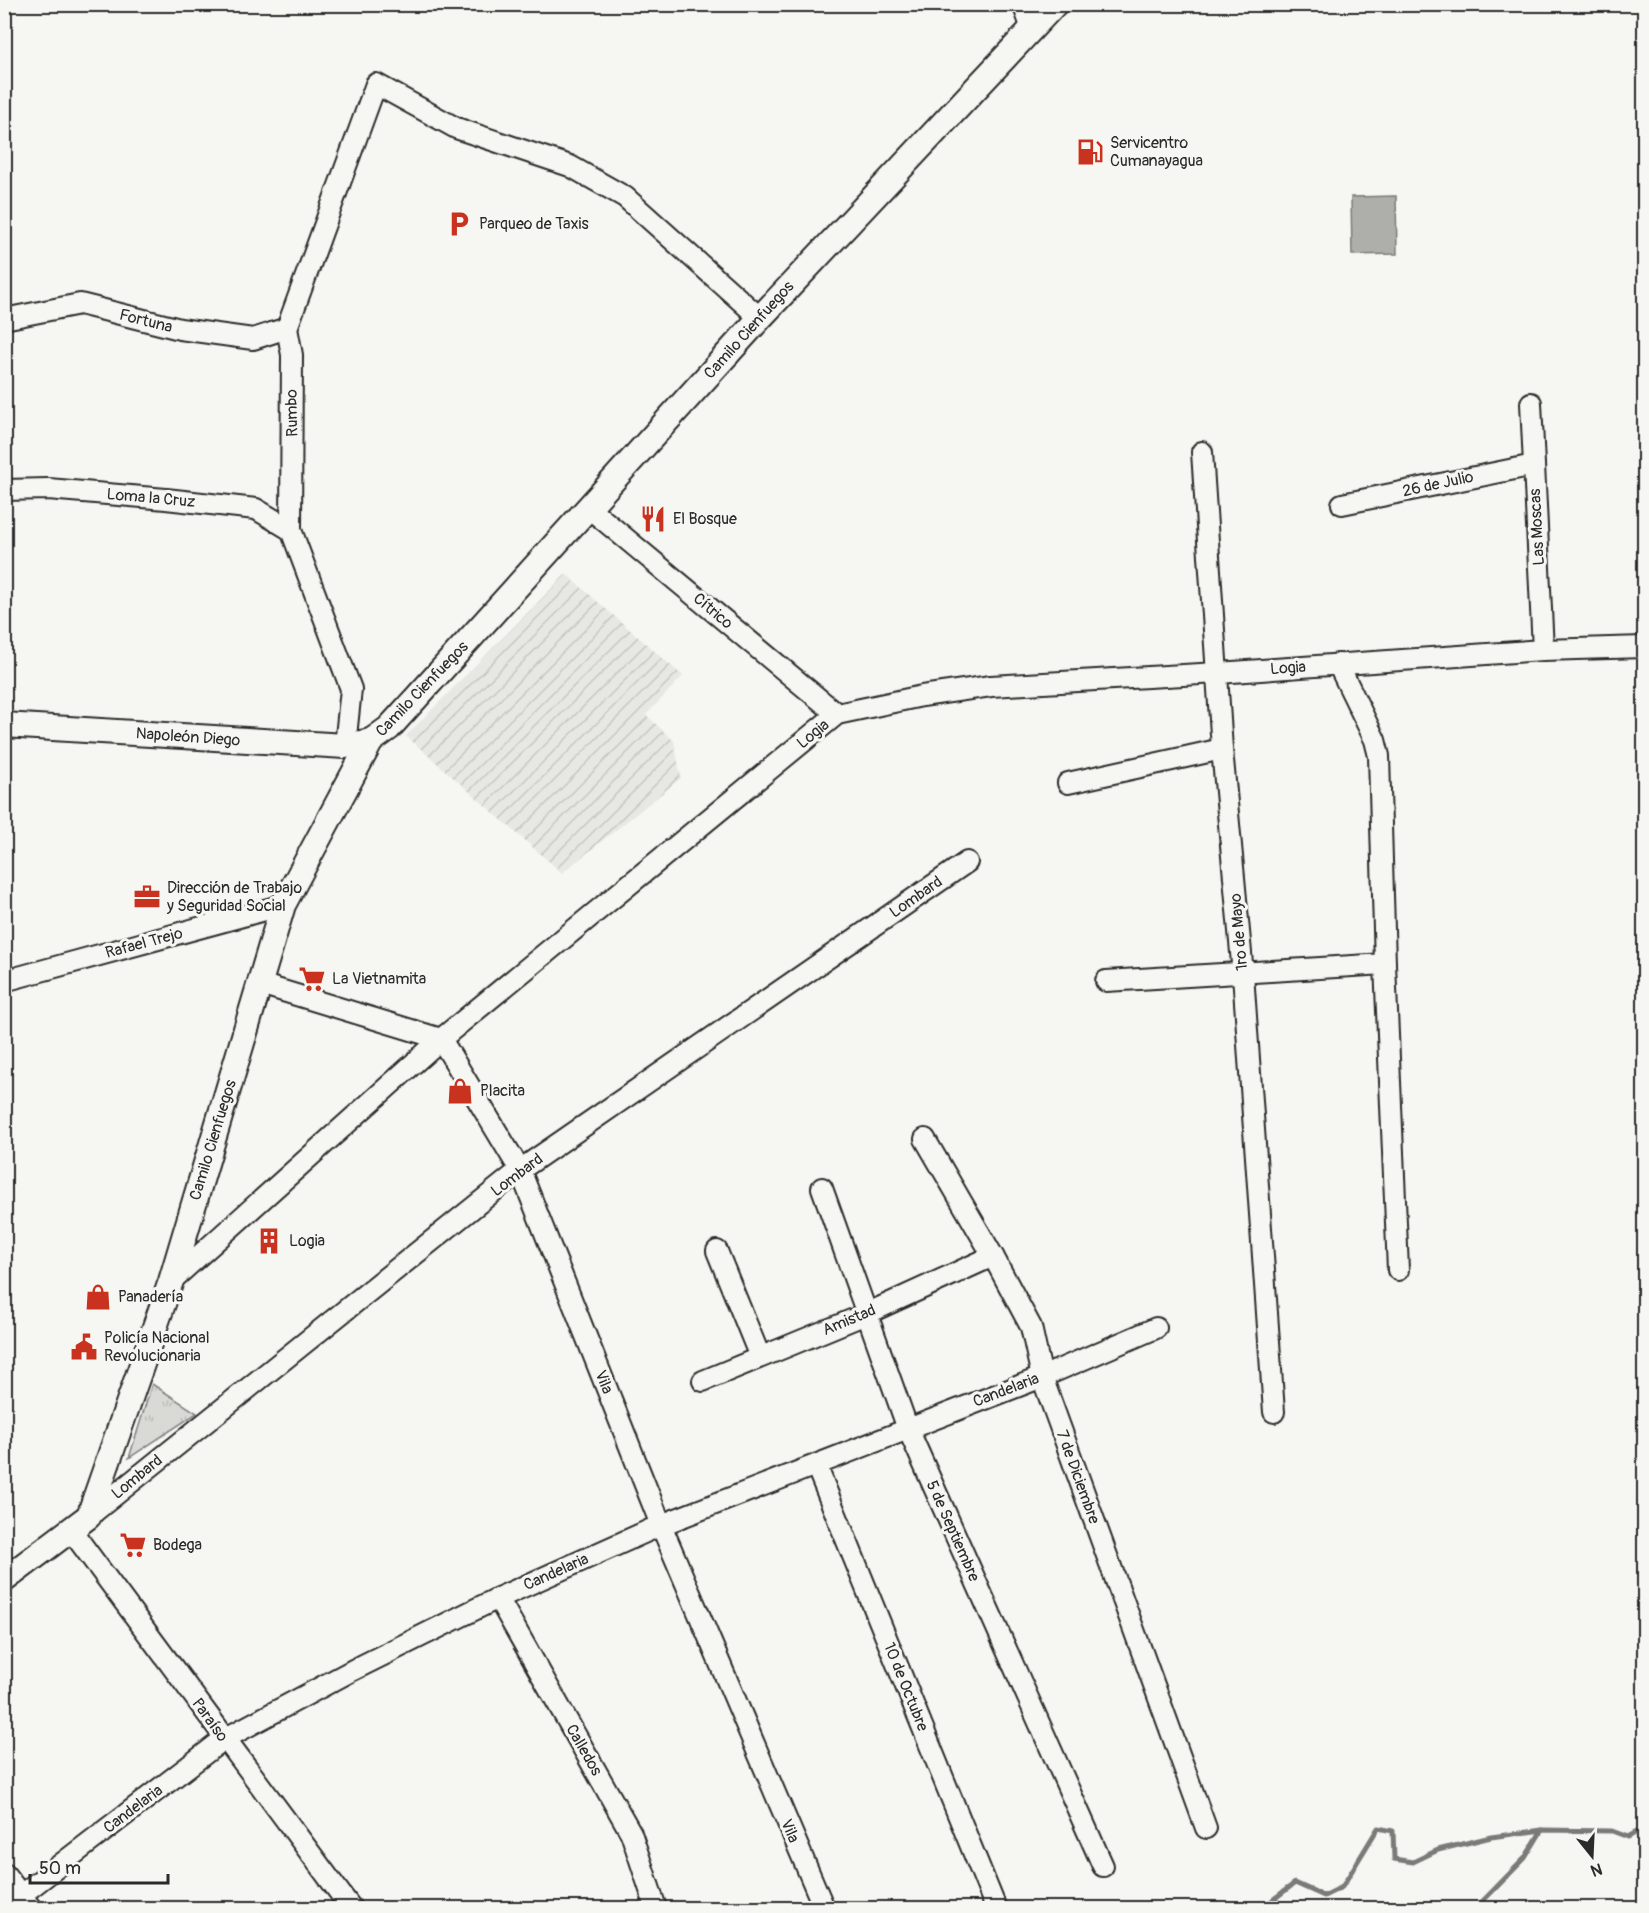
<svg xmlns="http://www.w3.org/2000/svg" width="1649" height="1913" viewBox="0 0 1649 1913" font-family="Pangolin,sans-serif">
<style>
.industrial{fill:url(#industrial-furrows)}
.park{fill:url(#park-tufts);stroke:#828280;stroke-width:1.5}
.water{fill:#aeaeab;stroke:#7a7a78;stroke-width:1.5}
.lines{fill:none;stroke-linecap:round;stroke-linejoin:round}
.stream{stroke:#7a7a78;stroke-width:5}
.minor-casing{stroke:#2b2b2b;stroke-width:24}
.major-casing{stroke:#2b2b2b;stroke-width:28}
.minor{stroke:#f6f6f2;stroke-width:20}
.major{stroke:#f6f6f2;stroke-width:24}
.labels{text-anchor:middle;dominant-baseline:central;stroke-width:6;stroke-linejoin:round;paint-order:stroke}
.poi-label{font-size:16px;fill:#2b2b2b;stroke:#f6f6f2;text-anchor:start}
.street-label{font-size:16px;fill:#2b2b2b;stroke:#f6f6f2}
</style>
<defs>
<pattern id="industrial-furrows" width="10" height="10" patternUnits="userSpaceOnUse" patternTransform="scale(1.5)"><rect width="10" height="10" fill="#e7e7e3"/><path d="M-1 1l2-2M0 10L10 0M9 11l2-2" fill="none" stroke="#c6c6c3"/></pattern>
<pattern id="park-tufts" width="24" height="20" patternUnits="userSpaceOnUse" patternTransform="scale(1.5)"><rect width="24" height="20" fill="#d9d9d5"/><path d="M3 7l-1-3M5 7V3M7 7l1-3M15 17l-1-3M17 17v-4M19 17l1-3" fill="none" stroke="#babab7"/></pattern>
</defs>
<rect width="100%" height="100%" fill="#f6f6f2"/>
<filter id="ink" filterUnits="userSpaceOnUse"><feTurbulence type="fractalNoise" baseFrequency=".0167" numOctaves="2"/><feDisplacementMap in="SourceGraphic" scale="12" xChannelSelector="R" yChannelSelector="G"/><feConvolveMatrix kernelMatrix="1 2 1 2 8 2 1 2 1" color-interpolation-filters="sRGB"/></filter>
<g filter="url(#ink)">
<path class="industrial" d="M566,574l117,102 -37,39 28,26 7,37 -119,95 -156,-137z"/>
<path class="park" d="M152,1384l45,29 -68,45z"/>
<path class="water" d="M1396,196l1,58 -45,1 -1,-58z"/>
<g class="lines">
<g class="stream">
<path d="M1262,1908l33,-25 29,13 18,-9 36,-59 15,3 1,28 19,3 25,-12 53,-13 51,-7"/>
<path d="M1476,1908l49,-50 17,-28 70,1 16,6 16,-9"/>
</g>
<g class="minor-casing">
<g id="minor">
<path d="M1023,4l9,25"/>
<path d="M4,319l76,-15 100,25 73,10 34,-11"/>
<path d="M1531,403l12,247"/>
<path d="M1202,452l20,297 21,225 31,438"/>
<path d="M4,490l44,-1 118,10 90,10 35,21"/>
<path d="M1342,504l192,-39"/>
<path d="M589,508l248,206"/>
<path d="M1338,664l37,76 4,16 6,208 13,306"/>
<path d="M345,746l6,-57 -60,-159 1,-175 -5,-27 89,-244 80,44 114,38 55,31 135,121"/>
<path d="M1068,783l154,-34"/>
<path d="M4,981l279,-76"/>
<path d="M1106,981l279,-17"/>
<path d="M260,984l181,55 79,131 141,355 163,383"/>
<path d="M925,1139l68,117 38,71 11,50 164,451"/>
<path d="M822,1188l86,241 195,437"/>
<path d="M717,1251l43,106"/>
<path d="M171,1281l270,-242 396,-325 85,-18 69,-10 227,-13 325,-23 101,-3"/>
<path d="M703,1381l163,-67 127,-58"/>
<path d="M816,1465l180,443"/>
<path d="M89,1516l431,-346 447,-308"/>
<path d="M71,1530l280,378"/>
<path d="M498,1598l133,235 25,75"/>
<path d="M4,1873l27,35"/>
<path d="M4,1908l220,-169 129,-69 145,-72 163,-73 381,-148 114,-49"/>
</g>
</g>
<g class="major-casing">
<g id="major">
<path d="M4,725l341,21 26,-5"/>
<path d="M4,1580l85,-64 82,-235 112,-376 88,-164 18,-13 371,-410 295,-314"/>
</g>
</g>
<use href="#minor" class="minor"/>
<use href="#major" class="major"/>
</g>
</g>
<defs>
<g id="fuel-bare" transform="scale(2.07)"><path d="M-5.5-6h7V0h2V4h1.3V-2.5L3-4.5l.8-.8L6-3V5H2.5V1h-1V6h-7ZM-4.2-4.7v3.2H.2V-4.7Z" fill="#c8321e" stroke="#f6f6f2" stroke-width="2.5" paint-order="stroke"/></g>
<g id="parking-bare" transform="scale(2.07)"><path d="M-3.5-5.5H1a3.5 3.5 0 0 1 0 7H-1V5.5H-3.5ZM-1-3.4V-.6H.8a1.4 1.4 0 0 0 0-2.8Z" fill="#c8321e" stroke="#f6f6f2" stroke-width="2.5" paint-order="stroke"/></g>
<g id="restaurant-bare" transform="scale(2.07)"><path d="M-5-6h1v4h1v-4h1v4h1v-4h1v5L-1.5 .5V6h-2V.5L-5-1ZM5-6V6H3V1.5H1.5Q1.5-4 5-6Z" fill="#c8321e" stroke="#f6f6f2" stroke-width="2.5" paint-order="stroke"/></g>
<g id="office-bare" transform="scale(2.07)"><path d="M-6-3h4V-5.5h4V-3h4V5H-6ZM-1-4.5V-3h2v-1.5ZM-6 0V1H6V0Z" fill="#c8321e" stroke="#f6f6f2" stroke-width="2.5" paint-order="stroke"/></g>
<g id="supermarket-bare" transform="scale(2.07)"><path d="M-6-5.5h2.5l.6 2H6L4.5 2H-2.5L-4.4-4H-6ZM-1.5 3.2a1.3 1.3 0 1 0 .1 0ZM3 3.2a1.3 1.3 0 1 0 .1 0Z" fill="#c8321e" stroke="#f6f6f2" stroke-width="2.5" paint-order="stroke"/></g>
<g id="shop-bare" transform="scale(2.07)"><path d="M-5-2.5h2.3a2.7 3.5 0 0 1 5.4 0H5L5.5 6h-11ZM-1.5-2.5h3a1.5 2.3 0 0 0-3 0Z" fill="#c8321e" stroke="#f6f6f2" stroke-width="2.5" paint-order="stroke"/></g>
<g id="building-bare" transform="scale(2.07)"><path d="M-4-6H4V6H1V3H-1V6H-4ZM-2.5-4.3h1.7v1.8h-1.7ZM.8-4.3h1.7v1.8H.8ZM-2.5-1h1.7V.8h-1.7ZM.8-1h1.7V.8H.8Z" fill="#c8321e" stroke="#f6f6f2" stroke-width="2.5" paint-order="stroke"/></g>
<g id="civic-bare" transform="scale(2.07)"><path d="M-.6-6.5H3V-4.5H.6V-3L4-1V1h2V6H-6V1h2V-1L-.6-3ZM-1.2 2.5V6h2.4V2.5Z" fill="#c8321e" stroke="#f6f6f2" stroke-width="2.5" paint-order="stroke"/></g>
</defs>
<g fill-rule="evenodd">
<use href="#fuel-bare" x="1090" y="152"/>
<use href="#parking-bare" x="459" y="224"/>
<use href="#restaurant-bare" x="653" y="519"/>
<use href="#office-bare" x="147" y="897"/>
<use href="#supermarket-bare" x="312" y="979"/>
<use href="#shop-bare" x="460" y="1091"/>
<use href="#building-bare" x="269" y="1241"/>
<use href="#shop-bare" x="98" y="1297"/>
<use href="#civic-bare" x="84" y="1347"/>
<use href="#supermarket-bare" x="133" y="1545"/>
</g>
<g class="labels">
<g class="poi-label">
<text x="1110" y="143">Servicentro<tspan x="1110" dy="18">Cumanayagua</tspan></text>
<text x="479" y="224">Parqueo de Taxis</text>
<text x="673" y="519">El Bosque</text>
<text x="167" y="888">Dirección de Trabajo<tspan x="167" dy="18">y Seguridad Social</tspan></text>
<text x="332" y="979">La Vietnamita</text>
<text x="480" y="1091">Placita</text>
<text x="289" y="1241">Logia</text>
<text x="118" y="1297">Panadería</text>
<text x="104" y="1338">Policía Nacional<tspan x="104" dy="18">Revolucionaria</tspan></text>
<text x="153" y="1545">Bodega</text>
</g>
<g class="street-label">
<text transform="translate(146 321) rotate(14)">Fortuna</text>
<text transform="translate(749 330) rotate(-48)">Camilo Cienfuegos</text>
<text transform="translate(292 413) rotate(-91)">Rumbo</text>
<text transform="translate(1438 484) rotate(-12)">26 de Julio</text>
<text transform="translate(151 498) rotate(5)">Loma la Cruz</text>
<text transform="translate(1537 527) rotate(-93)">Las Moscas</text>
<text transform="translate(713 611) rotate(40)">Cítrico</text>
<text transform="translate(1288 668) rotate(-4)">Logia</text>
<text transform="translate(422 689) rotate(-46)">Camilo Cienfuegos</text>
<text transform="translate(813 734) rotate(-39)">Logia</text>
<text transform="translate(188 737) rotate(4)">Napoleón Diego</text>
<text transform="translate(916 897) rotate(-35)">Lombard</text>
<text transform="translate(1239 932) rotate(-95)">1ro de Mayo</text>
<text transform="translate(144 943) rotate(-15)">Rafael Trejo</text>
<text transform="translate(213 1140) rotate(-73)">Camilo Cienfuegos</text>
<text transform="translate(517 1175) rotate(-37)">Lombard</text>
<text transform="translate(849 1320) rotate(-23)">Amistad</text>
<text transform="translate(604 1382) rotate(68)">Vila</text>
<text transform="translate(1006 1390) rotate(-21)">Candelaria</text>
<text transform="translate(137 1477) rotate(-39)">Lombard</text>
<text transform="translate(1078 1477) rotate(70)">7 de Diciembre</text>
<text transform="translate(953 1531) rotate(66)">5 de Septiembre</text>
<text transform="translate(556 1572) rotate(-24)">Candelaria</text>
<text transform="translate(906 1687) rotate(68)">10 de Octubre</text>
<text transform="translate(210 1720) rotate(54)">Paraíso</text>
<text transform="translate(584 1750) rotate(60)">Calledos</text>
<text transform="translate(133 1809) rotate(-37)">Candelaria</text>
<text transform="translate(790 1831) rotate(67)">Vila</text>
</g>
</g>
<rect width="1649" height="1913" fill="none" stroke="#f6f6f2" stroke-width="24"/>
<rect x="12" y="12" width="1625" height="1889" fill="none" stroke="#2b2b2b" stroke-width="2" filter="url(#ink)"/>
<g transform="translate(1592 1856) rotate(162)" stroke="#f6f6f2" stroke-width="4.5" paint-order="stroke">
<path d="M0-4.5L10 22L0 15L-10 22Z" fill="#2b2b2b"/>
<text y="-9" font-size="16" font-weight="bold" text-anchor="middle" fill="#2b2b2b">N</text>
</g>
<path d="M30 1874v9h138v-9" fill="none" stroke="#2b2b2b" stroke-width="3"/>
<text x="39" y="1874" font-size="18" fill="#2b2b2b" stroke="#f6f6f2" stroke-width="4.5" paint-order="stroke">50 m</text>
</svg>
